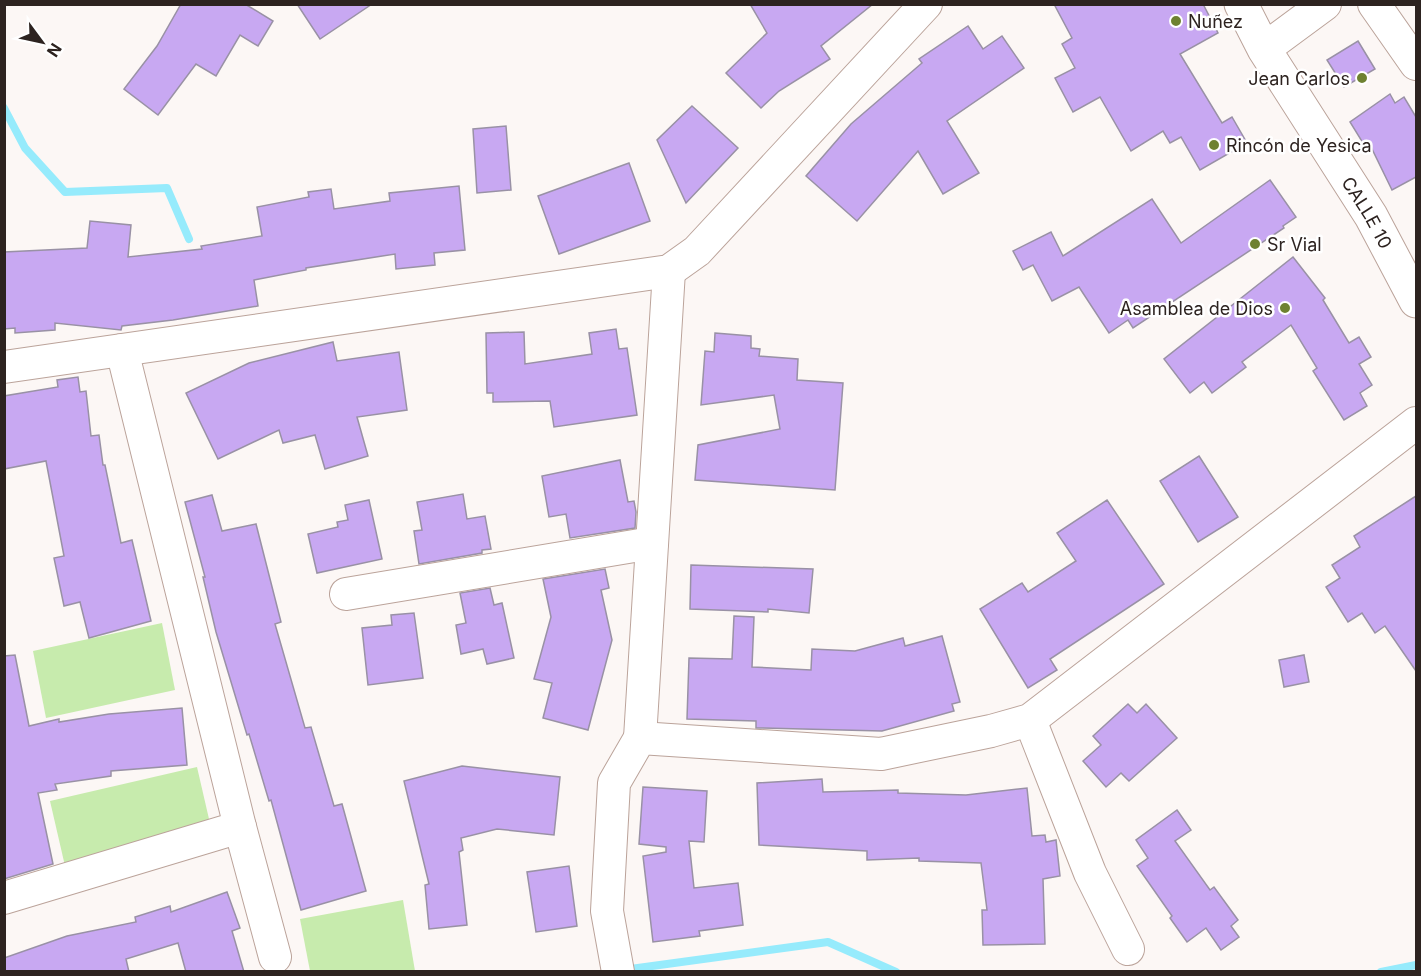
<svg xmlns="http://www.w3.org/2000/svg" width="1421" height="976" viewBox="0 0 1421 976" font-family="Inter,sans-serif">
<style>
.green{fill:#c7ebad}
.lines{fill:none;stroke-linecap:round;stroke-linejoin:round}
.stream{stroke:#96ebfc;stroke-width:8}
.building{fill:#c8a8f2;stroke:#9991a5;stroke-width:1.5}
.minor-casing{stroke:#bba39a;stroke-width:34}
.secondary-casing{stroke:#bba39a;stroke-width:35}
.minor{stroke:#fff;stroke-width:32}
.secondary{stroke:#fff;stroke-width:33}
.poi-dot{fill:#6e8131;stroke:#fff;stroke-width:2}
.labels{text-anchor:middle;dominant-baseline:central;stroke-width:5;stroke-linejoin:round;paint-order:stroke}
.poi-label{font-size:18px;fill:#2d2320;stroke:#fff;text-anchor:start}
.street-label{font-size:18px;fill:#2d2320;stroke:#fff}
</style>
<rect width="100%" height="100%" fill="#fcf7f5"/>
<g class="green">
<path d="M162,623l13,67 -129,28 -13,-67z"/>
<path d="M197,767l15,65 -147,34 -15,-65z"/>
<path d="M403,900l12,71h-105l-10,-52z"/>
</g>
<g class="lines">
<g class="stream">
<path d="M4,108l21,40 40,44 102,-4 22,51"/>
<path d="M623,970l205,-28 68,30"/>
<path d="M1381,972l35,-7"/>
</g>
</g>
<g class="building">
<path d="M181,4h64l28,17 -15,25 -18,-11 -24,41 -20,-12 -38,51 -34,-26 33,-43z"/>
<path d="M297,4h75l-52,35z"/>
<path d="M750,4h123l-52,42 9,13 -51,32 -18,17 -35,-35 41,-40z"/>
<path d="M1054,4h149l15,29 -38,21 42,69 10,-6 15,26 -47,27 -19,-33 -11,6 -7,-12 -32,20 -31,-54 -27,15 -18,-34 20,-10 -13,-24 10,-6z"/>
<path d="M968,26l15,23 19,-13 22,32 -77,53 32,52 -36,21 -25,-43 -61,70 -51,-45 45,-52 71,-61 -3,-4z"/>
<path d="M1358,41l17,28 -31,18 -17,-27z"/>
<path d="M1390,94l5,9 9,-6 12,20v60l-24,13 -22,-45 -4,3 -16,-26z"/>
<path d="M692,106l46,42 -52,55 -29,-63z"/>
<path d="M506,126l5,64 -34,3 -4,-64z"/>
<path d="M629,163l21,58 -91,33 -21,-58z"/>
<path d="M1270,180l26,37 -13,9 1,2 -151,100 -5,-8 -19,13 -30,-46 -27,14 -19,-36 -10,5 -10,-19 38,-19 12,24 89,-57 29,44z"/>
<path d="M459,186l6,64 -31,3 1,12 -39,4 -1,-15 -89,14v2l-52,10 4,26 -85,14 -51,6 -1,4 -66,-7v7l-40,3v-5l-11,1v-77l83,-4 3,-27 41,4 -3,32 74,-8 -1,-3 61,-10 -5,-29 52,-10 -1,-5 23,-3 3,20 56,-8 -1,-8z"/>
<path d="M1293,257l32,41 -2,2 26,43 10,-6 12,20 -12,7 13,21 -12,8 7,13 -23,14 -31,-49 4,-3 -26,-43 -49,37 4,5 -34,26 -8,-11 -14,11 -26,-34z"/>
<path d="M616,329l3,20 8,-1 10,67 -83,12 -4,-26 -57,1v-9h-6l-1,-60 38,-1 1,32 67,-10 -3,-21z"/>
<path d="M715,333l36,3v12l9,1 -1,7 39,3 -1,21 46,3 -8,107 -140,-10 3,-35 82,-16 -6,-34 -73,10 4,-54 9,1z"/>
<path d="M333,342l4,19 62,-9 8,58 -50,7 11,39 -43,13 -10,-34 -32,8 -4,-13 -61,29 -32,-66 63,-30z"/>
<path d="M78,377l2,15 6,-1 5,45 8,-1 4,30h2l16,78 11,-3 19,81 -62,17 -9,-36 -16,4 -10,-48 10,-2 -18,-95 -42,8v-73l54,-9 -1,-7z"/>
<path d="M1199,456l39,61 -40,25 -38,-61z"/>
<path d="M620,460l8,42 6,-1 2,11 -1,16 -65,10 -4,-24 -17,3 -7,-41z"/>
<path d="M463,494l4,25 18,-3 6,33 -9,1v3l-63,11 -5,-33 8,-1 -5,-28z"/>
<path d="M212,495l10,36 34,-7 25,98 -6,2 30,104 6,-1 23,79 8,-2 24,87 -65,19 -30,-110 -2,1 -20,-67 -2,1 -31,-103 -13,-55h2l-20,-75z"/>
<path d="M1416,496v175l-31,-45 -10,7 -13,-20 -14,9 -22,-35 14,-9 -8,-13 28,-18 -6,-11z"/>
<path d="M369,500l13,59 -65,14 -9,-39 30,-7 -1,-5 11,-2 -3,-15z"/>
<path d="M1107,500l57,84 -114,75 7,11 -29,18 -48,-79 42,-26 6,9 48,-31 -19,-28z"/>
<path d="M691,565l122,4 -4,44 -41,-4v3l-78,-3z"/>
<path d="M605,569l4,19 -8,2 11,50 -24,90 -45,-12 9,-35 -18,-4 17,-62 -8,-38z"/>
<path d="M490,588l4,17 8,-2 12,55 -27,6 -4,-15 -22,5 -5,-29 10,-2 -6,-30z"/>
<path d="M414,613l9,65 -55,7 -6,-57 30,-3 -1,-10z"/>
<path d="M734,616l20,1 -2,50 59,3 1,-21 43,2 48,-13 2,8 37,-10 18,66 -8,2 2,7 -72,20 -119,-3h-7v-7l-69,-2 2,-61 43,1z"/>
<path d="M15,655l14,71 30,-7v3l50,-8 73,-6 5,57 -76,6v5l-56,8 2,6 -19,3 15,71 -49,15v-223z"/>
<path d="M1304,655l5,27 -25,5 -5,-27z"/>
<path d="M1128,704l9,9 9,-9 31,34 -48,43 -8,-8 -15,14 -23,-26 18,-16 -8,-9z"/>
<path d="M462,766l98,11 -6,58 -57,-6 -36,9 2,12 -4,2 8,73 -38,4 -4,-44 4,-1 -25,-103z"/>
<path d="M822,779l1,13 75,-2v3l68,2 61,-7 5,48 13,-1 1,7 10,-2 4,36 -17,3 2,65 -62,1 -1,-35h5l-6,-47 -62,-2v-3l-52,2v-9l-108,-6 -2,-62z"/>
<path d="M643,787l64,4 -3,51 -15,-1 5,47 44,-5 5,42 -44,6 1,5 -47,6 -10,-86 23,-4v-5l-27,-3z"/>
<path d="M1177,810l14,20 -16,11 35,49 4,-3 24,33 -7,6 8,11 -18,13 -15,-22 -19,14 -17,-24 2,-2 -35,-50 11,-8 -12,-18z"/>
<path d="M569,866l8,60 -41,6 -9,-60z"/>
<path d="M227,892l13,36 -8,3 12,41h-58l-8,-29 -52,16 3,13h-125v-14l63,-22 69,-14 -1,-5 35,-11 1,6z"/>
</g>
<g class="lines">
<g class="minor-casing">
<g id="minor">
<path d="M1374,4l42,60"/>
<path d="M1264,49l61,-45"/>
<path d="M4,367l665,-96 28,-20 229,-247"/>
<path d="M346,594l306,-51"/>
<path d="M1030,720l60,153 38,76"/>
<path d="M640,738l29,-467"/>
<path d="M240,827l35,130"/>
<path d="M4,898l236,-71 -118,-477"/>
<path d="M618,972l-11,-61 7,-128 26,-45 241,16 110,-23 39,-11 386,-297"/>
</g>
</g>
<g class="secondary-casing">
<g id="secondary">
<path id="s1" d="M1241,4l23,45 107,167 45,85"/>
</g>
</g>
<use href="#minor" class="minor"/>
<use href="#secondary" class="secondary"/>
</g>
<g class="poi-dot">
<circle cx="1176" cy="21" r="6"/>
<circle cx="1362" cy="78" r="6"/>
<circle cx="1214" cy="145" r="6"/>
<circle cx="1255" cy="244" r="6"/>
<circle cx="1285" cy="308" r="6"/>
</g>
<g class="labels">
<g class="poi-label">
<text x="1188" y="21">Nuñez</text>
<text x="1350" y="78" text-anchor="end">Jean Carlos</text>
<text x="1226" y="145">Rincón de Yesica</text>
<text x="1267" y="244">Sr Vial</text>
<text x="1273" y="308" text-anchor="end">Asamblea de Dios</text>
</g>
<g class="street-label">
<text stroke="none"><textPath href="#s1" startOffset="244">CALLE 10</textPath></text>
</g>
</g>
<rect width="1421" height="976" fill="none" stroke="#2d2320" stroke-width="12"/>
<g transform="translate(42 42) rotate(123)" stroke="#ffffff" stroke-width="4.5" paint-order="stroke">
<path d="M0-4.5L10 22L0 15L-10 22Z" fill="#2d2320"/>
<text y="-9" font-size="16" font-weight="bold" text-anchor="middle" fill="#2d2320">N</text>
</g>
</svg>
